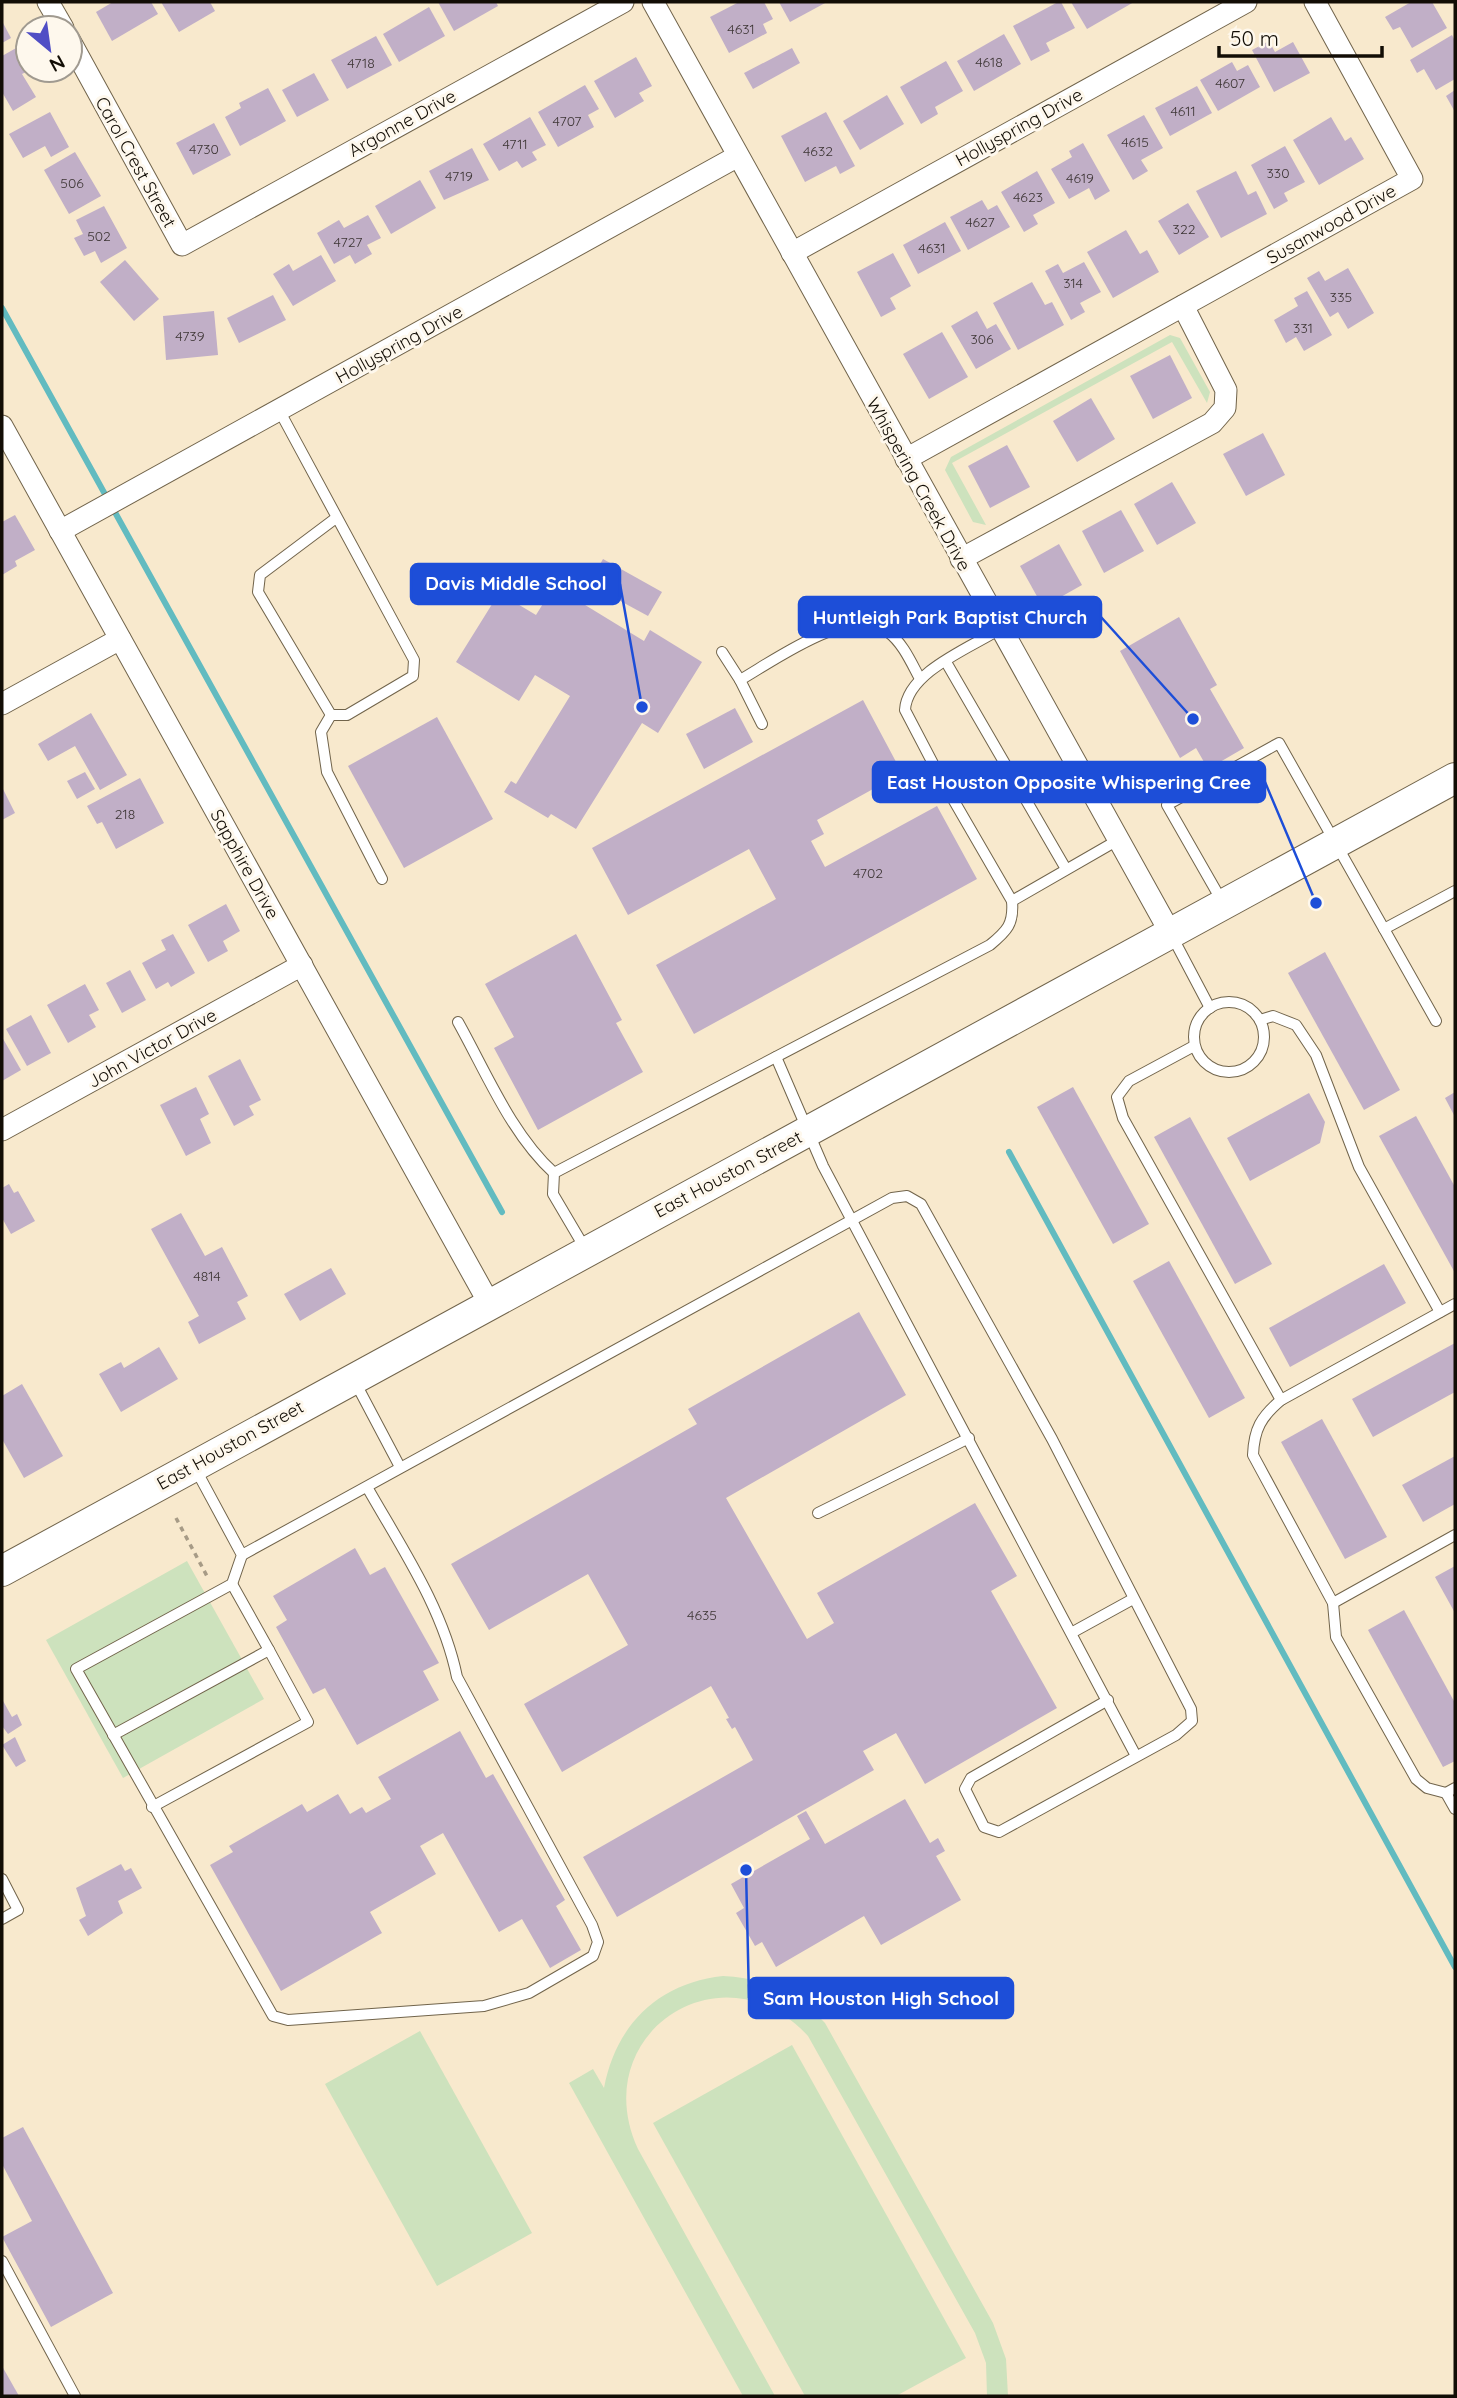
<svg xmlns="http://www.w3.org/2000/svg" width="1457" height="2398" viewBox="0 0 1457 2398" font-family="Quicksand,sans-serif">
<style>
.green{fill:#cde2bd}
.lines{fill:none;stroke-linecap:round;stroke-linejoin:round}
.stream{stroke:#62bbc0;stroke-width:6}
.building{fill:#c1afc7}
.lane-casing{stroke:#71644b;stroke-width:12}
.street-casing{stroke:#71644b;stroke-width:23}
.secondary-casing{stroke:#71644b;stroke-width:32}
.path{stroke:#a79b86;stroke-width:3.5;stroke-dasharray:5 5;stroke-linecap:butt}
.lane{stroke:#fff;stroke-width:10}
.street{stroke:#fff;stroke-width:21}
.secondary{stroke:#fff;stroke-width:30}
.labels{text-anchor:middle;dominant-baseline:central;stroke-width:6;stroke-linejoin:round;paint-order:stroke}
.number-label{font-size:14px;fill:#3e3636}
.street-label{font-size:18px;fill:#120d05;stroke:#fef8ed}
.leader{fill:none;stroke:#1d4ed8;stroke-width:2.5}
.callout-dot{fill:#1d4ed8;stroke:#fef8ed;stroke-width:2.5}
.callout{fill:#1d4ed8;stroke:#1d4ed8;stroke-width:2.5}
.callout-label{font-size:19px;text-anchor:middle;font-weight:bold;fill:#fff}
</style>
<rect width="100%" height="100%" fill="#f8e9cd"/>
<g class="green">
<path d="M1170,335l10,3 30,54 -3,11 -35,-61 -220,121 34,62 -13,-3 -28,-52 6,-13z"/>
<path d="M187,1561l77,138 -141,79 -77,-138z"/>
<path d="M723,1976c42,2 74,16 102,47l168,300 13,36 2,37h-21l-1,-33 -11,-30 -167,-297c-85,-93 -223,-2 -170,113l137,247h-32l-174,-313 24,-14 11,19c12,-64 55,-105 119,-112z"/>
<path d="M420,2031l112,202 -95,53 -112,-202z"/>
<path d="M792,2045l174,313 -70,38h-91l-152,-273z"/>
</g>
<g class="lines">
<g class="stream">
<path d="M2,308l500,904"/>
<path d="M1009,1152l446,815"/>
</g>
</g>
<g class="building">
<path d="M113,2h38l7,12 -46,27 -16,-29z"/>
<path d="M161,2h49l5,9 -36,21z"/>
<path d="M438,2h58l2,4 -44,25z"/>
<path d="M739,2h25l9,17 -10,5 4,9 -38,20 -19,-36z"/>
<path d="M779,2h48l-37,20z"/>
<path d="M1058,2h3l14,26 -29,15 4,8 -19,10 -18,-35z"/>
<path d="M1071,2h63l-47,27z"/>
<path d="M1411,2h21l15,26 -35,20 -12,-21 -7,3 -8,-13z"/>
<path d="M429,7l16,29 -46,26 -16,-28z"/>
<path d="M2,21l9,17 -9,5z"/>
<path d="M1004,34l17,30 -47,27 -17,-30z"/>
<path d="M1452,35l3,6v38l-19,11 -12,-21 -7,4 -7,-13z"/>
<path d="M376,36l16,29 -45,24 -16,-29z"/>
<path d="M1269,41l6,11 18,-10 17,31 -36,19 -22,-42z"/>
<path d="M18,47l10,17v7l-6,3 14,23 -23,14 -11,-19v-36z"/>
<path d="M792,48l8,15 -47,26 -9,-16z"/>
<path d="M636,57l16,29 -13,7 5,8 -29,17 -21,-37z"/>
<path d="M946,61l17,30 -28,16 3,7 -17,10 -21,-37z"/>
<path d="M1232,62l5,9 11,-6 12,22 -42,24 -18,-31z"/>
<path d="M314,73l15,27 -32,17 -15,-27z"/>
<path d="M585,85l14,24 -11,6 6,12 -36,20 -20,-35z"/>
<path d="M1197,86l15,27 -42,23 -15,-28z"/>
<path d="M268,88l18,33 -46,25 -15,-29 16,-9 -2,-5z"/>
<path d="M1455,90v22l-9,-16z"/>
<path d="M887,95l17,29 -44,26 -17,-29z"/>
<path d="M50,112l19,35 -18,10 -6,-11 -22,12 -14,-24z"/>
<path d="M826,112l29,54 -15,8 -4,-8 -31,16 -24,-46z"/>
<path d="M1144,115l19,33 -22,12 7,11 -15,9 -26,-45z"/>
<path d="M530,117l16,28 -14,7 5,8 -15,8 -5,-7 -18,10 -16,-27z"/>
<path d="M1331,117l14,24 6,-4 13,22 -45,26 -26,-45z"/>
<path d="M214,123l17,32 -38,20 -17,-32z"/>
<path d="M1083,143l27,48 -15,9 -6,-12 -20,11 -18,-30 21,-12 -3,-6z"/>
<path d="M1285,146l20,36 -21,11 4,8 -14,8 -23,-44z"/>
<path d="M472,148l17,32 -45,20 -15,-29z"/>
<path d="M75,152l26,44 -32,18 -25,-44z"/>
<path d="M1037,171l18,32 -22,12 5,9 -14,8 -23,-40z"/>
<path d="M1236,171l12,24 8,-4 11,23 -46,24 -25,-47z"/>
<path d="M420,180l16,28 -45,26 -16,-28z"/>
<path d="M982,200l6,10 9,-5 13,22 -42,23 -18,-33z"/>
<path d="M1188,203l21,34 -30,18 -21,-34z"/>
<path d="M104,206l23,42 -26,15 -6,-12 -11,5 -10,-18 9,-4 -7,-14z"/>
<path d="M368,215l13,23 -14,7 5,9 -17,10 -5,-9 -16,9 -17,-31 22,-13 5,8z"/>
<path d="M945,222l16,29 -43,23 -15,-29z"/>
<path d="M1126,230l14,24 7,-4 12,22 -46,26 -26,-46z"/>
<path d="M893,253l18,33 -21,12 6,11 -15,8 -24,-45z"/>
<path d="M321,255l15,26 -43,25 -20,-32 16,-10 4,7z"/>
<path d="M125,260l34,39 -25,22 -34,-39z"/>
<path d="M1084,262l17,30 -21,11 5,9 -14,8 -26,-49 13,-7 5,9z"/>
<path d="M1348,268l26,45 -26,16 -10,-17 -8,5 -23,-39 12,-7 6,10z"/>
<path d="M1032,282l13,23 7,-3 12,23 -46,25 -25,-47z"/>
<path d="M1307,291l25,44 -28,16 -8,-14 -10,6 -12,-23 24,-14 -4,-8z"/>
<path d="M273,295l13,25 -47,23 -12,-25z"/>
<path d="M214,311l4,44 -52,5 -3,-44z"/>
<path d="M977,311l10,18 9,-5 15,25 -35,20 -25,-43z"/>
<path d="M942,332l26,45 -39,22 -26,-45z"/>
<path d="M1170,355l22,43 -39,21 -23,-43z"/>
<path d="M1091,398l24,41 -38,23 -24,-41z"/>
<path d="M1263,433l22,42 -39,21 -23,-42z"/>
<path d="M1007,445l23,42 -40,21 -22,-42z"/>
<path d="M1172,482l24,41 -39,22 -23,-41z"/>
<path d="M1121,510l23,41 -40,22 -22,-42z"/>
<path d="M15,515l20,35 -20,11 2,5 -15,9v-53z"/>
<path d="M1059,544l23,41 -39,22 -23,-41z"/>
<path d="M603,559l59,33 -14,24 -59,-32z"/>
<path d="M554,586l90,55 6,-11 52,32 -44,71 -16,-10 -66,106 -25,-15 -3,4 -44,-26 7,-11 5,3 54,-88 -35,-21 -16,26 -63,-39 43,-69 37,22z"/>
<path d="M1179,617l38,68 -7,4 34,59 -36,21 -12,-21 -16,10 -60,-107z"/>
<path d="M863,700l39,73 -85,47 7,14 -13,7 14,26 112,-61 40,73 -283,155 -38,-69 120,-66 -27,-50 -121,66 -36,-67z"/>
<path d="M735,708l18,34 -49,27 -18,-35z"/>
<path d="M91,713l36,62 -27,15 -25,-44 -27,15 -10,-17z"/>
<path d="M437,717l56,102 -89,49 -56,-102z"/>
<path d="M85,772l10,17 -18,10 -10,-18z"/>
<path d="M140,778l24,45 -48,26 -14,-27 -5,2 -10,-18z"/>
<path d="M2,787l13,26 -13,7z"/>
<path d="M226,904l14,27 -17,10 5,10 -20,11 -20,-37z"/>
<path d="M173,934l22,39 -24,14 -3,-5 -12,7 -14,-26 24,-13 -5,-10z"/>
<path d="M576,934l46,86 -6,3 27,49 -105,58 -44,-82 20,-11 -29,-53z"/>
<path d="M1325,952l75,138 -36,20 -76,-137z"/>
<path d="M130,970l16,30 -24,13 -16,-30z"/>
<path d="M85,984l14,26 -10,5 7,12 -28,16 -21,-38z"/>
<path d="M31,1015l20,38 -24,13 -21,-37z"/>
<path d="M2,1037l19,33 -19,11z"/>
<path d="M240,1059l21,41 -12,6 5,9 -20,11 -26,-50z"/>
<path d="M196,1087l13,27 -9,5 11,24 -25,13 -26,-51z"/>
<path d="M1073,1087l76,137 -36,20 -76,-137z"/>
<path d="M1455,1092v25l-10,-19z"/>
<path d="M1309,1093l16,29 -5,21 -70,38 -23,-43z"/>
<path d="M1416,1116l39,71v86l-76,-137z"/>
<path d="M1190,1117l82,147 -37,20 -81,-147z"/>
<path d="M9,1184l5,9 4,-2 17,30 -24,13 -9,-16v-30z"/>
<path d="M181,1213l24,43 17,-9 26,49 -11,6 9,17 -47,25 -11,-22 11,-6 -48,-87z"/>
<path d="M1169,1261l76,137 -36,20 -76,-137z"/>
<path d="M1384,1264l22,39 -116,64 -21,-39z"/>
<path d="M331,1268l15,26 -46,27 -16,-27z"/>
<path d="M859,1312l47,83 -180,103 81,141 27,-16 -17,-30 158,-90 42,73 -26,15 66,117 -132,76 -29,-51 -33,18 11,19 -257,147 -34,-60 170,-97 -18,-33 -3,2 -6,-10 3,-1 -18,-32 -149,86 -38,-68 104,-59 -40,-71 -99,56 -38,-66 246,-140 -9,-15z"/>
<path d="M1455,1343v49l-82,45 -21,-38z"/>
<path d="M159,1347l19,32 -57,33 -22,-38 22,-12 3,6z"/>
<path d="M22,1384l41,72 -39,22 -22,-39v-43z"/>
<path d="M1322,1419l65,118 -42,22 -64,-117z"/>
<path d="M1455,1456v48l-32,18 -21,-37z"/>
<path d="M355,1548l15,27 15,-8 54,96 -16,8 16,29 -82,45 -32,-57 -12,6 -37,-67 11,-7 -14,-24z"/>
<path d="M1455,1566v47l-20,-36z"/>
<path d="M1404,1610l51,93v58l-12,6 -75,-137z"/>
<path d="M2,1699l10,18 5,-3 5,11 -14,9 -6,-8z"/>
<path d="M460,1731l26,47 7,-4 72,126 -9,6 25,44 -31,18 -28,-49 -23,13 -56,-99 -23,13 16,28 -66,38 12,21 -101,58 -71,-126 23,-13 -4,-6 73,-42 5,8 31,-18 12,20 12,-7 4,6 25,-14 -13,-22z"/>
<path d="M15,1737l11,24 -10,6 -14,-22z"/>
<path d="M905,1799l25,44 8,-5 7,13 -9,5 25,44 -80,45 -17,-29 -88,51 -14,-25 -7,4 -19,-33 8,-5 -13,-24 79,-45 -13,-23 9,-5 19,33z"/>
<path d="M121,1864l4,7 6,-3 11,20 -24,13 5,12 -35,23 -9,-16 7,-4 -10,-28z"/>
<path d="M23,2127l90,166 -62,34 -49,-90 30,-16 -30,-57v-26z"/>
<path d="M2,2366l17,30h-17z"/>
</g>
<g class="lines">
<g class="lane-casing">
<g id="lane">
<path d="M279,410l135,250 -1,16 -66,39h-16l-73,-123 2,-17 76,-57"/>
<path d="M722,652l18,28"/>
<path d="M946,662l120,207"/>
<path d="M331,715l-10,17 6,40 55,107"/>
<path d="M762,724l-22,-44c32,-18 112,-77 148,-48 14,10 23,30 31,45"/>
<path d="M1012,901l106,-61"/>
<path d="M1223,903l-56,-98 112,-62 157,278"/>
<path d="M1384,929l71,-38"/>
<path d="M1172,936l38,72"/>
<circle cx="1229" cy="1037" r="35"/>
<path d="M1260,1020l13,-4 23,9 20,30 43,112 81,145"/>
<path d="M458,1022c28,50 53,112 96,151"/>
<path d="M1194,1046l-65,35 -12,16 6,21 158,282"/>
<path d="M776,1057l47,109 313,590"/>
<path d="M586,1250l-33,-56 1,-21 436,-228c17,-14 24,-21 22,-44l-73,-126 -34,-65c2,-38 65,-62 95,-81"/>
<path d="M1455,1304l-174,96c-20,17 -27,29 -28,55l80,148 3,34 80,142 11,9 19,5 9,-5"/>
<path d="M354,1380l46,87"/>
<path d="M195,1468l47,87 -10,29 -156,85 197,347 15,4 196,-14 45,-13 64,-37 5,-14 -6,-17 -135,-248c-14,-69 -56,-130 -90,-190"/>
<path d="M818,1513l151,-75"/>
<path d="M242,1555l650,-357 15,-2 14,8 131,235 139,270 1,12 -16,14 -177,97 -15,-5 -19,-38 6,-11 137,-78"/>
<path d="M1333,1603l122,-68"/>
<path d="M1073,1632l60,-33"/>
<path d="M113,1735l156,-85 -37,-66"/>
<path d="M1446,1793l9,16"/>
<path d="M152,1807l156,-85 -39,-72"/>
<path d="M2,1879l16,31 -16,9"/>
<path d="M2,2261l73,135"/>
</g>
</g>
<g class="street-casing">
<g id="street">
<path d="M48,2l15,26"/>
<path d="M653,2l518,932"/>
<path d="M70,41l112,204 441,-243"/>
<path d="M792,253l454,-251"/>
<path d="M2,426l487,877"/>
<path d="M906,459l506,-280 -97,-177"/>
<path d="M60,531l678,-375"/>
<path d="M961,559l251,-136 13,-15 1,-18 -43,-84"/>
<path d="M2,704l118,-65"/>
<path d="M2,1130l300,-165"/>
</g>
</g>
<g class="secondary-casing">
<path id="secondary" d="M2,1571l1453,-793"/>
</g>
<path class="path" d="M176,1518l32,60"/>
<use href="#lane" class="lane"/>
<use href="#street" class="street"/>
<use href="#secondary" class="secondary"/>
</g>
<g class="labels">
<g class="number-label">
<text x="741" y="29">4631</text>
<text x="989" y="62">4618</text>
<text x="361" y="63">4718</text>
<text x="1230" y="83">4607</text>
<text x="1183" y="111">4611</text>
<text x="567" y="121">4707</text>
<text x="1135" y="142">4615</text>
<text x="515" y="144">4711</text>
<text x="204" y="149">4730</text>
<text x="818" y="151">4632</text>
<text x="1278" y="173">330</text>
<text x="459" y="176">4719</text>
<text x="1080" y="178">4619</text>
<text x="72" y="183">506</text>
<text x="1028" y="197">4623</text>
<text x="980" y="222">4627</text>
<text x="1184" y="229">322</text>
<text x="99" y="236">502</text>
<text x="348" y="242">4727</text>
<text x="932" y="248">4631</text>
<text x="1073" y="283">314</text>
<text x="1341" y="297">335</text>
<text x="1303" y="328">331</text>
<text x="190" y="336">4739</text>
<text x="982" y="339">306</text>
<text x="125" y="814">218</text>
<text x="868" y="873">4702</text>
<text x="207" y="1276">4814</text>
<text x="702" y="1615">4635</text>
</g>
<g class="street-label">
<text transform="translate(402 123) rotate(-29)">Argonne Drive</text>
<text transform="translate(1019 127) rotate(-29)">Hollyspring Drive</text>
<text transform="translate(136 162) rotate(61)">Carol Crest Street</text>
<text transform="translate(1331 224) rotate(-29)">Susanwood Drive</text>
<text transform="translate(399 344) rotate(-29)">Hollyspring Drive</text>
<text transform="translate(919 484) rotate(61)">Whispering Creek Drive</text>
<text transform="translate(245 864) rotate(61)">Sapphire Drive</text>
<text transform="translate(152 1048) rotate(-29)">John Victor Drive</text>
<text transform="translate(728 1174) rotate(-28)">East Houston Street</text>
<text transform="translate(230 1445) rotate(-29)">East Houston Street</text>
</g>
</g>
<path class="leader" d="M642 707L620 584M1193 719L1101 617M1316 903L1265 782M746 1870L749 1998"/>
<g class="callout-dot">
<circle cx="642" cy="707" r="7"/>
<circle cx="1193" cy="719" r="7"/>
<circle cx="1316" cy="903" r="7"/>
<circle cx="746" cy="1870" r="7"/>
</g>
<g class="callout">
<rect x="411" y="564" width="209" height="40" rx="7"/>
<rect x="799" y="597" width="302" height="40" rx="7"/>
<rect x="873" y="762" width="392" height="40" rx="7"/>
<rect x="749" y="1978" width="264" height="40" rx="7"/>
</g>
<g class="callout-label">
<text x="516" y="590">Davis Middle School</text>
<text x="950" y="624">Huntleigh Park Baptist Church</text>
<text x="1069" y="789">East Houston Opposite Whispering Cree</text>
<text x="881" y="2005">Sam Houston High School</text>
</g>
<rect width="1457" height="2398" fill="none" stroke="#120d05" stroke-width="7"/>
<g transform="translate(49 49) rotate(151)"><circle r="33" fill="#fef8ed" stroke="#a09a90" stroke-width="2"/>
<path d="M0-5L12 26L0 18L-12 26Z" fill="#504ec5"/>
<text y="-10" font-size="19" font-weight="bold" text-anchor="middle" fill="#120d05">N</text>
</g>
<path d="M1219 46v10h163v-10" fill="none" stroke="#120d05" stroke-width="3.5"/>
<text x="1230" y="46" font-size="21" fill="#120d05" stroke="#fef8ed" stroke-width="5" paint-order="stroke">50 m</text>
</svg>
